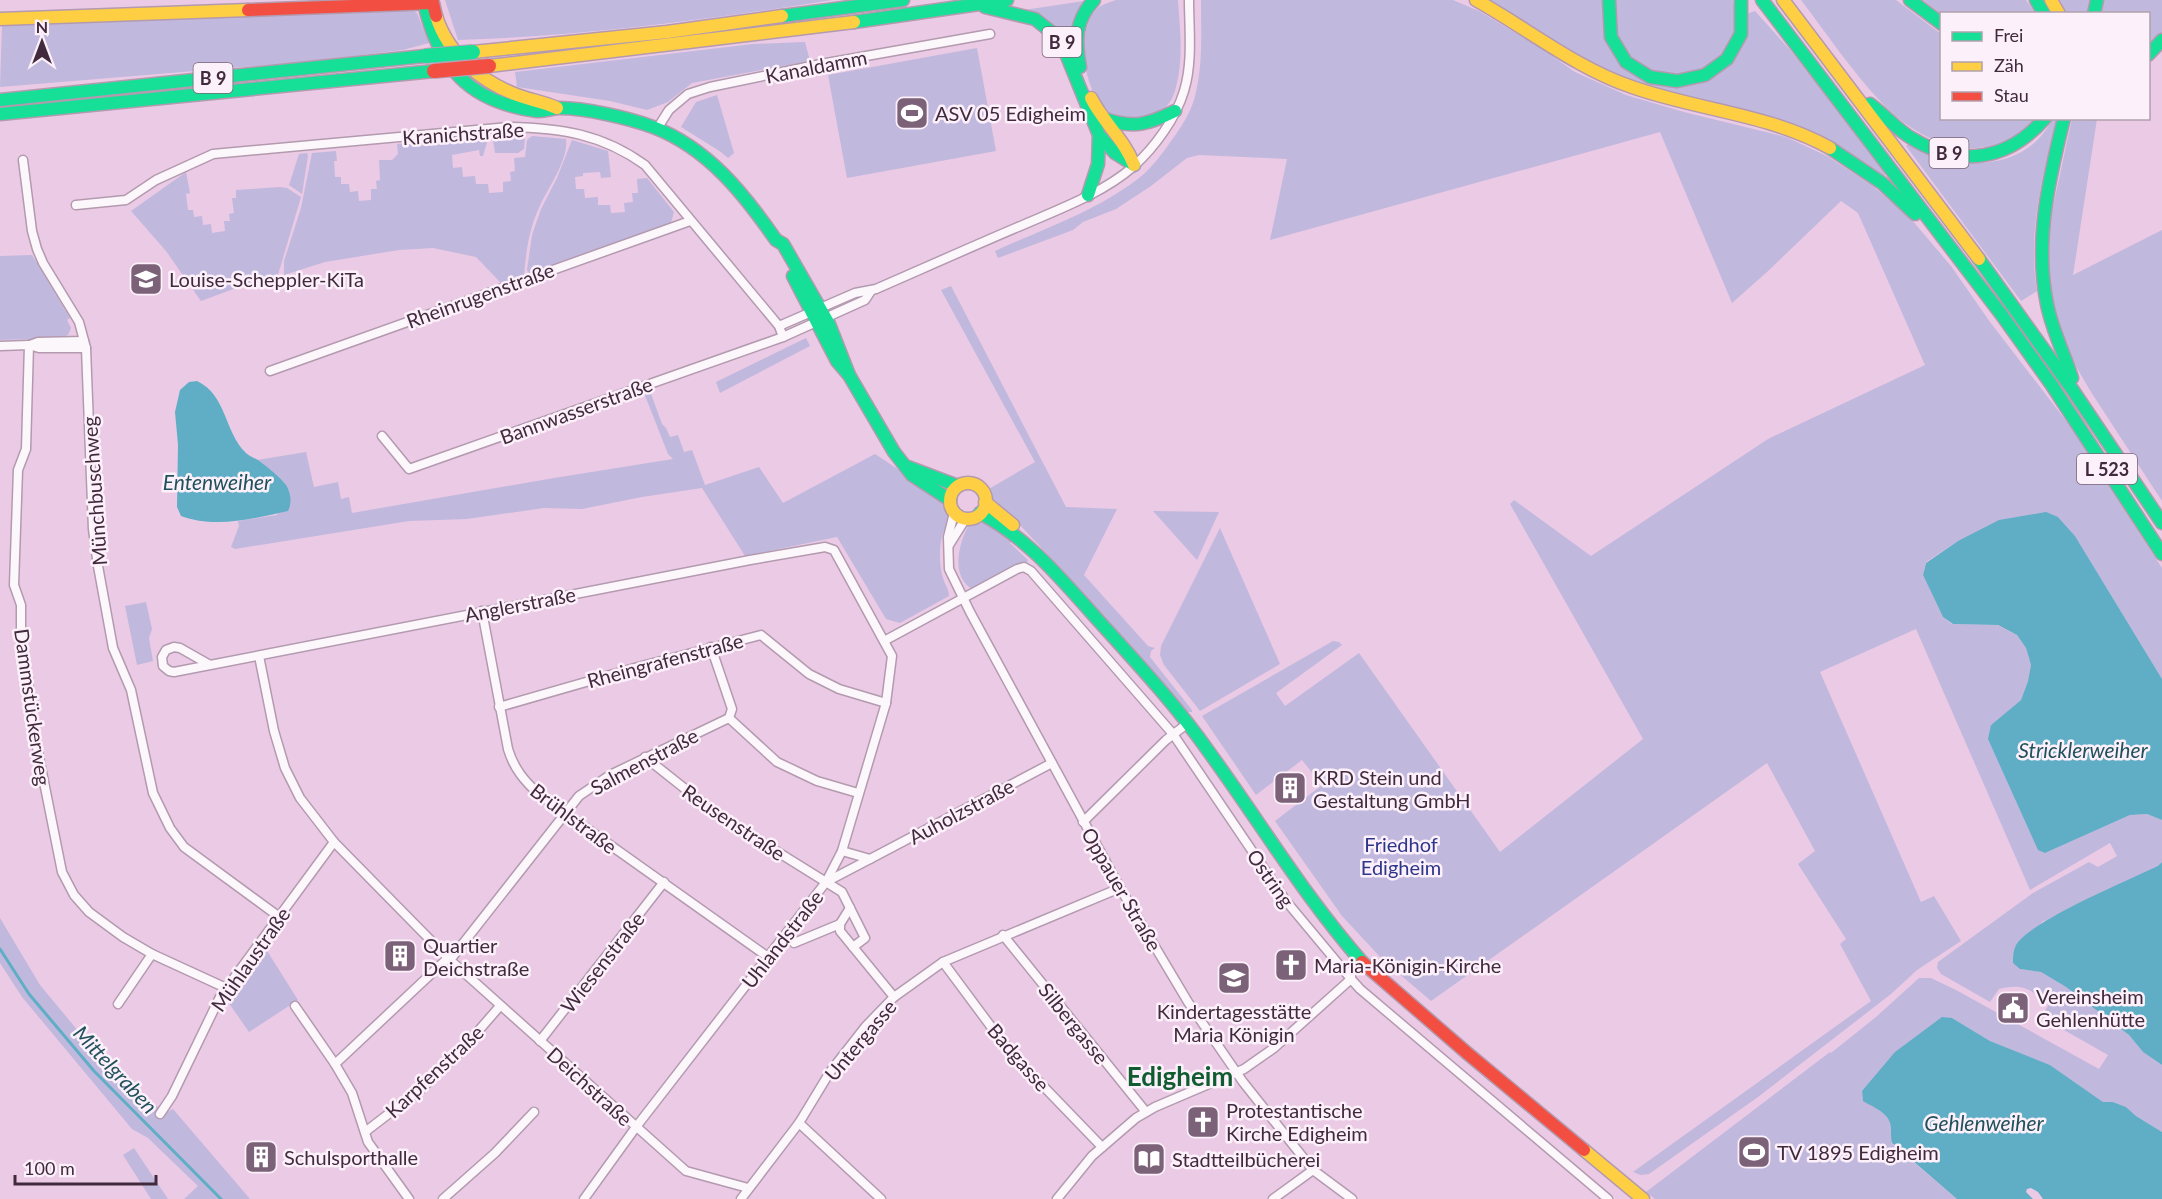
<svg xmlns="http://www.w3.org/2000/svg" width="2162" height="1199" viewBox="0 0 2162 1199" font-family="Lato,sans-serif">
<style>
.green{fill:#c1b8dd}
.water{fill:#5faec6}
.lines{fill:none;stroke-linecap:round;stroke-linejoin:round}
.stream{stroke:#5faec6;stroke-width:3}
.street-casing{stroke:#b39aaf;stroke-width:11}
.fast-casing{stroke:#b39aaf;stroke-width:15}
.slow-casing{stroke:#b39aaf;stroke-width:15}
.jam-casing{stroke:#b39aaf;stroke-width:15}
.street{stroke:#fcf7fb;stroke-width:8}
.fast{stroke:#16e098;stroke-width:12}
.slow{stroke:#ffcf43;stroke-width:12}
.jam{stroke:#f24e42;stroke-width:12}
.fast-bridge-casing{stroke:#b9a0b5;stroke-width:16;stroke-linecap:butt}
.jam-bridge-casing{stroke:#b9a0b5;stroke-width:16;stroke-linecap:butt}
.fast-bridge{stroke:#16e098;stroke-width:14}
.jam-bridge{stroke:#f24e42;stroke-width:14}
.labels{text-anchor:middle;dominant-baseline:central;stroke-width:5;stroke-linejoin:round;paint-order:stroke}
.shield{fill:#fcf0fa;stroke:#796576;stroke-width:1.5}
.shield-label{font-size:18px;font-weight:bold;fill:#412a3d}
.street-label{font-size:20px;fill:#412a3d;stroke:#fcf0fa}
.poi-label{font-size:20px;fill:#412a3d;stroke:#fcf0fa;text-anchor:start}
.park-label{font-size:20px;fill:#2d378a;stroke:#fcf0fa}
.water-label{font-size:21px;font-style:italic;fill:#21525c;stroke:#fcf0fa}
.district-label{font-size:26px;font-weight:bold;fill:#105c30;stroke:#fcf0fa}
</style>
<rect width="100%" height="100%" fill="#ebcae5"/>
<g class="green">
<path d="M445,0h388c-125,20 -249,36 -375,40z"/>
<path d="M1116,0h62c2,30 6,62 -3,91 -4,14 -16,24 -29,27 -8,2 -18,4 -27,1 -34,-11 -48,-89 -20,-112 4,-3 12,-5 17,-7z"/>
<path d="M1201,0h252l26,11 59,35 37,26 51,23 58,17 102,25 41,19 46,30 38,33 40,47 39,56 80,104 92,142v111l-87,-143 -17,-19 -100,24 -32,21 -3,13 20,42 9,7 45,1 20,10 9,13 5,17 -3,16 -7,19 -30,25 54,128 85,-38 17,-1 15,6v42l-3,4 -117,56 -22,47 21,3 25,15 63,48 14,17 19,13v67l-26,-16 -10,-9 -13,-5h-10l-53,-37 -60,-24 -38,-23 -90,73 1,9c8,6 24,12 27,23 2,7 0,13 2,21l65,55h-302l-9,-7 184,-140 1,1 45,-36 43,-39h12l25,12 143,79 9,-14 -67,-38 8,-13c-20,-15 -25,-21 -50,-15l-9,13 -49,-28 -4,-6 1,-6 95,-69 56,-31 9,5 19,-11 -7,-13 -80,47 -114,-261 -96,43 101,230 13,-6 27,45 -44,29 -26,24 -133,103 -109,77 -8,1 -8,-3 238,-171 -31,-57 6,-5 -48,-75 17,-13 -48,-88 -336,238 -49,-42 -40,-43 -67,-95 47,-36 -20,-25 -46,35 -54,-79 131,-75 6,1 3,3 -66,48 9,13 74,-53 141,199 143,-113 -133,-235 4,-4 77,56 177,-117 157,-74 -67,-152 -17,-12 -74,71 -35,31 -72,-171 -390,108 17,-81 -88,-4 -12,3 -36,28 -35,23 -33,13 -10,8 -75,28 -3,-7c48,-22 102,-40 144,-73 14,-11 25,-27 35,-41 10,-14 19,-29 22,-45 7,-31 5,-61 5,-92z"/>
<path d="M1490,0h243l4,17 18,-6 35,39 97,123 -3,3 -30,-19 -217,-73 -41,-18z"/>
<path d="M1801,0h95l45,34 1,84 93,1c-46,52 -114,27 -155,-18 -28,-30 -54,-68 -79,-101z"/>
<path d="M1923,0h103l9,13 -94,1z"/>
<path d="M2060,0h102v40l-13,15 -1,-41 -82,-1z"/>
<path d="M1084,1l-13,45 -14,-19 -33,-17z"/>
<path d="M407,6l10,7 12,30 -26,7 -97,12 -306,25 2,-61z"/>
<path d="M805,42l5,19 -118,22 -24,19 -21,8 -37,-9 -93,-14 -2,-15 238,-28z"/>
<path d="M977,48l19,103 -149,27 -19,-103z"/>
<path d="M717,95l17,58 -6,5 -7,-6 -40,-25 15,-25z"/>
<path d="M2052,119h5c-14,57 -30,113 -20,172l-16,10 -115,-155 3,-3c7,5 16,11 24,14 45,13 98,7 119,-38z"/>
<path d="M2072,119h25l-24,156 89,-45v271l-71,-109 -20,-34 -11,-28 -10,-42 -2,-59z"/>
<path d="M498,135l27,1 -1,13 -6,4h-23l-2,-13z"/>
<path d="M484,136l3,6 -4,14h-3l-1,-6 -27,5 1,13 9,-1 1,10 12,-1 1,8h12l1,9 14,-1v-10l8,-1 -1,-9 5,-1 -1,-13 11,-1 2,-17 5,-4 34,3c3,21 -19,50 -27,69 -10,21 -13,44 -15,67l-23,8 -25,-26 -43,-9 -34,2 -74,12 -41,13v-14l17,-53 11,-55 24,-2 1,10h-3l1,16h6v7h8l1,8 8,-1 1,10 12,-1v-11h6l-1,-8 4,-1 -1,-20h13l6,-6 -1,-10z"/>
<path d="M572,140l36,11 3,26 -10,1 -1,-6 -17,1v3l-8,1 1,12h8l1,9 13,-1v8h12l1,8 14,-1 -1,-9 9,-1 -1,-9h6l-1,-14 10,-1 27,34 -3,11 -142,50 -2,-3 5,-35 9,-26 16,-31z"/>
<path d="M307,153l1,3 -6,38 -13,-9 10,-31z"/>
<path d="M186,172l4,21 -4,1 2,16h5l1,7 8,-1 1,9 8,-1 1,9 13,-2 -1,-10h6l-1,-7 5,-1 -2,-15h4v-8l44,-3 7,1 14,9 -24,81 -41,10 -35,13 -35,-50 -35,-40z"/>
<path d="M32,255l38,63 -3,2 4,8 -3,7 -9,3 -59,2v-84z"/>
<path d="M951,286l115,221 51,2 -33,66 64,71 7,2 -4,3 -1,6 42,53v2h-5l-45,-54 -69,-76 -54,-58 -28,-22 -4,-12 48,-28 -94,-172z"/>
<path d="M806,338l4,8 -90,47 -4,-11z"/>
<path d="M650,391l12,33 4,4 4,9 8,-2 6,17 8,-2 13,35 54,-18 24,36 92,-49 70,46 6,14 -1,7c-12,12 -12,41 -7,57 2,7 6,11 6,18l-49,27 -14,-4 -49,-82 -92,19 -43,-68 -60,9 -60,12 -38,-1 -77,11 -58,2 -174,28 -4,-2 8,-21 -1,-5 39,-6 9,-30 -29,-25 49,-8 8,35 24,-5 3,17 8,-2 3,16 202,-35 119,-19 -5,-5 -24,-61z"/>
<path d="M1153,511l66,1 -22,48z"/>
<path d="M987,519l28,19 -5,5 18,17 -2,4h-8l-46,25c-22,-14 -13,-46 -3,-65z"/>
<path d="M1220,528l60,136 -80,47 -36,-46 -4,-10 1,-9z"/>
<path d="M146,602l6,27 -3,9 4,23 -16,4 -12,-59z"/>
<path d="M0,918l40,67 64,77 61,51 8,-4 77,90h-66l14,-13 -50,-48 -16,-9 -110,-132 -22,-34z"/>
<path d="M264,946l34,54 -49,32 -23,-33z"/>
<path d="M134,1148l34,51h-17l-28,-44z"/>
</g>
<g class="water">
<path d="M197,381c30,14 27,51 49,72 3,3 8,5 12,7 9,7 21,16 28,25 5,8 6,18 2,26 -33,7 -72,18 -107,5l-4,-9 1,-62 -3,-33 5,-22 9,-8z"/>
<path d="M2046,512l12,5 17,19 87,143v141l-15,-6 -17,1 -85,38 -7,-3 -50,-111 3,-14 30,-25 7,-19 3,-16 -5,-17 -9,-13 -19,-10 -45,-1 -10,-7 -20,-42 3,-12 32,-22 41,-21z"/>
<path d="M2162,862v203l-19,-13 -14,-17 -63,-48 -25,-15 -21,-3 -7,-6c0,-6 0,-12 3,-18 14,-24 113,-65 142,-79z"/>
<path d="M1942,1017l10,1 38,23 60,24 53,37h10l13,5 10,9 26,16v67h-119l-5,-7 -7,-4 -4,1 -1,3 7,7h-76l-65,-56c-2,-7 0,-13 -2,-20 -3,-11 -19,-17 -27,-22l-1,-10 33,-39z"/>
</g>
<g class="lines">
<path class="stream" d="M0,949l29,45 65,77 127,128"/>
<g class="street-casing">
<g id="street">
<path d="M657,129l12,-19 19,-16 22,-7 111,-23 169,-30"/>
<path d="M23,160l9,71 5,18 6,14 36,59 7,26 7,181 5,37 15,82 18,42 22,103 17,35 14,19 94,69"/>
<path d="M76,205l50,-5 30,-20 57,-26 296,-27c52,1 93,7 136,38l134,161 4,11 -374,132 -27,-33"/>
<path d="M779,326l76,-33 21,-4c48,-21 95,-42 142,-62 39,-17 84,-33 116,-61 21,-19 42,-48 50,-75 9,-29 5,-62 5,-91"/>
<path d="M783,337l82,-37 6,-9"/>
<path d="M29,345l-3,104 -8,21 -4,115 7,20v42l7,32 4,43 30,150 12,23 15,17 34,25 29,17 74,34"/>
<path d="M30,345l8,-3 46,-1"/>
<path d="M0,346l29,-1 10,3h47"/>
<path d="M270,371l420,-150"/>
<path d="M954,513l-6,24 1,32 21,43 150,276 68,114 55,80 70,88 39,29"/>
<path d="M949,545l17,-27"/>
<path d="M482,611l26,138c6,20 17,33 33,47l227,161"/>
<path d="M884,641l133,-72 7,-2 7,4 142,163 113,167 65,78 9,10 248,210"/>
<path d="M711,647l21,62 -3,9"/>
<path d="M259,656l15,75 11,37 15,30 34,44 116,118 236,211 62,17"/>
<path d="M210,665l-30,-17 -6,-1 -8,3 -4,7 1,9 6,5 5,1 576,-112 75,-13 9,3 58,106 -6,47 -44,148 -16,31 -190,245 -52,72"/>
<path d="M499,707l139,-40 123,-32 48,39 30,15 47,14"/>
<path d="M645,757l73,58 124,77 23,46 -12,9"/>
<path d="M1083,822l83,-82 22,-17"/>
<path d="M842,851l28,8 182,-96"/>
<path d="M826,882l44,-23"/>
<path d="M850,908l-10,16v7l54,66"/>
<path d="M1003,935l143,177"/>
<path d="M794,943l46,-19"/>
<path d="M450,960l129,-164 31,-21 119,-57 48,44 40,19 41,12"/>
<path d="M943,962l52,70 24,29 83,86"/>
<path d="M118,1004l34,-50"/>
<path d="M295,1006l40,58 17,29 16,49 41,57"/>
<path d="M540,1041l124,-159"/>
<path d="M335,1064l113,-106"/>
<path d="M160,1114l12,-18 48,-99 114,-155"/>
<path d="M799,1123l82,76"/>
<path d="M365,1132l56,-43 39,-37 40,-46"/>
<path d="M443,1199l52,-46 39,-41"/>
<path d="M741,1199l58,-76 31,-51 36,-46 28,-29 49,-35 177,-74"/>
<path d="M1057,1199l35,-43 44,-38 19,-11 89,-38 30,-21 77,-69v-8l11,-9"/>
<path d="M1273,1199l40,-29"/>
</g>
</g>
<g class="fast-casing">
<g id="fast">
<path d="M1609,0l2,37 15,25 24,15 27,4 28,-6 22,-16 14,-25v-34"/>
<path d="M1762,0l239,314 50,70 111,170"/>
<path d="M1910,0l32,24"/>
<path d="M2036,0l8,14"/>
<path d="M424,3c15,65 45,99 113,108 8,1 15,-3 22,-3 26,0 70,10 94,19 55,21 91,67 123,113l7,4 46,80 20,51"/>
<path d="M985,7l50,12 25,20 39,96 16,18 19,12"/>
<path d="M2094,14l3,-14"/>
<path d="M782,16l121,-16"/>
<path d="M854,22l153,-22"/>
<path d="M2148,55l14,-15"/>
<path d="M1080,67c-5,-26 -5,-47 14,-67"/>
<path d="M0,100l425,-44"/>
<path d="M1870,104c15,11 27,26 43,35 48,29 96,21 132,-21"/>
<path d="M0,114l434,-43"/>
<path d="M2064,118c-15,61 -30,123 -17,186 5,26 17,49 25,74"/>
<path d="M1105,119c29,10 44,5 70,-8"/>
<path d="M1830,148l52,35 33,31"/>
<path d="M1088,195l10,-31 1,-29"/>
<path d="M1979,259l93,130 90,134"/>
<path d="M793,276l44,85 12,14 45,77 18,23 38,25"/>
<path d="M908,467l50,19"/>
<path d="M980,513c48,25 82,67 117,106 39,43 79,86 112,133 51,70 95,144 153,210"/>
</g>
</g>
<g class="slow-casing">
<g id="slow">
<path d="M1476,0c52,29 100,68 156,87 65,23 137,27 198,61"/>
<path d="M1783,0l196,259"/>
<path d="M2051,0l8,14"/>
<path d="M436,16c12,38 44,65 81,79 13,5 27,7 40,13"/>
<path d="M0,19l248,-9"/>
<path d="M473,52l194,-20 115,-16"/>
<path d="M489,66l365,-44"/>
<path d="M1091,98c12,24 33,41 43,67"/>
<circle cx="968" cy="501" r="18"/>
<path d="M985,502l28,23"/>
<path d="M1584,1150l59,49"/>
</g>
</g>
<g class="jam-casing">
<g id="jam">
<path d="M248,10l185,-7 3,13"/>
<path d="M1362,962l105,91 117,97"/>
</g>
</g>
<use href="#street" class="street"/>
<use href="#fast" class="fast"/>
<use href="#slow" class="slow"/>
<use href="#jam" class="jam"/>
<g class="fast-bridge-casing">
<path id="fast-bridge" d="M425,56l48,-4"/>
</g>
<g class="jam-bridge-casing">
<path id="jam-bridge" d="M434,71l55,-5"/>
</g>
<use href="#fast-bridge" class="fast-bridge"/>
<use href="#jam-bridge" class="jam-bridge"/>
</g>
<defs>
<g id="stadium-square" transform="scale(1.725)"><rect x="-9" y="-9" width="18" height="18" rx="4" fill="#7c6278" stroke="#fcf0fa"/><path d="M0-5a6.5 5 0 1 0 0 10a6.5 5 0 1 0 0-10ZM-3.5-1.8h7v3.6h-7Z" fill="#fff"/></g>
<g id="school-square" transform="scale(1.725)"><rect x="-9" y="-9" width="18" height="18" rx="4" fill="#7c6278" stroke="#fcf0fa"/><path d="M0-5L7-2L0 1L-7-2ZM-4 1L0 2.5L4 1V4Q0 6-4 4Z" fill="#fff"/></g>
<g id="building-square" transform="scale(1.725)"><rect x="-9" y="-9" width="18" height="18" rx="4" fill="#7c6278" stroke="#fcf0fa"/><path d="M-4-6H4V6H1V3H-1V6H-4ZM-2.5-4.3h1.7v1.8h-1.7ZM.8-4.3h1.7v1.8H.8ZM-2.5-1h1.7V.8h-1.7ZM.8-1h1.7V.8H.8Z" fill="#fff"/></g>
<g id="church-square" transform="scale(1.725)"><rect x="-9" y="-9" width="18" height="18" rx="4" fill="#7c6278" stroke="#fcf0fa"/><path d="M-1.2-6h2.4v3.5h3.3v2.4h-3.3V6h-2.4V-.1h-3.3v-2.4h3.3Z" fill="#fff"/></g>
<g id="civic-square" transform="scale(1.725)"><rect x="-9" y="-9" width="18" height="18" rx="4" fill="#7c6278" stroke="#fcf0fa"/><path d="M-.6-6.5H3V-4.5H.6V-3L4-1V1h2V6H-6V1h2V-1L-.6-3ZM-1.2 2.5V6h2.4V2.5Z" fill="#fff"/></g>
<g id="library-square" transform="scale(1.725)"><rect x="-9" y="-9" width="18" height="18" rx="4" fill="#7c6278" stroke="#fcf0fa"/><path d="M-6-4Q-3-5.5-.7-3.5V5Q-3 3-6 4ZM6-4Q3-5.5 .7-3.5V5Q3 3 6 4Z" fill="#fff"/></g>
</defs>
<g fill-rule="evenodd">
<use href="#stadium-square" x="912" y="113"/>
<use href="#school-square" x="146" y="279"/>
<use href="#building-square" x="1290" y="788"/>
<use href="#building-square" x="400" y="956"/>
<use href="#church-square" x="1291" y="965"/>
<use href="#school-square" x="1234" y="978"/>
<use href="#civic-square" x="2013" y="1008"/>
<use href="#church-square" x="1203" y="1122"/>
<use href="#stadium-square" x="1754" y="1152"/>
<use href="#building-square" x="261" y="1157"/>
<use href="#library-square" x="1149" y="1159"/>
</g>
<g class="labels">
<g class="shield">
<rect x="1042.5" y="27" width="39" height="30" rx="4.5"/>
<rect x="193.5" y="63" width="39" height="30" rx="4.5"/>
<rect x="1929.5" y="138" width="39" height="30" rx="4.5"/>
<rect x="2077" y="454" width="60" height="30" rx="4.5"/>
</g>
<g class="shield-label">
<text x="1062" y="42">B 9</text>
<text x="213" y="78">B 9</text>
<text x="1949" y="153">B 9</text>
<text x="2107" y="469">L 523</text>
</g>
<g class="street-label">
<text transform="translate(816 66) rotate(-11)">Kanaldamm</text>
<text transform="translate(463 133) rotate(-4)">Kranichstraße</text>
<text transform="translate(480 295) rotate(-20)">Rheinrugenstraße</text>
<text transform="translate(576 410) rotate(-20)">Bannwasserstraße</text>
<text transform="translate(94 491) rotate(-94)">Münchbuschweg</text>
<text transform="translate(520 604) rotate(-11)">Anglerstraße</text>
<text transform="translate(665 660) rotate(-15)">Rheingrafenstraße</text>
<text transform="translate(33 707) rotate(82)">Dammstückerweg</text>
<text transform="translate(644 761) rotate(-28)">Salmenstraße</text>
<text transform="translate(961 811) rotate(-28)">Auholzstraße</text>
<text transform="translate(574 818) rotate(37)">Brühlstraße</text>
<text transform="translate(734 822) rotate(34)">Reusenstraße</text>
<text transform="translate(1271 878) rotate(55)">Ostring</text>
<text transform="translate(1122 889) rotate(60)">Oppauer Straße</text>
<text transform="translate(782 939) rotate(-52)">Uhlandstraße</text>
<text transform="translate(250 959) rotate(-55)">Mühlaustraße</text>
<text transform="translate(602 962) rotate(-52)">Wiesenstraße</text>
<text transform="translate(1074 1023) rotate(51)">Silbergasse</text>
<text transform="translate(860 1040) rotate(-50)">Untergasse</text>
<text transform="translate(1019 1057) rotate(49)">Badgasse</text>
<text transform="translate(434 1071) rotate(-43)">Karpfenstraße</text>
<text transform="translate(590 1086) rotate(42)">Deichstraße</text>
</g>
<g class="poi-label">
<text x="935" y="113">ASV 05 Edigheim</text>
<text x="169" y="279">Louise-Scheppler-KiTa</text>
<text x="1313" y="777">KRD Stein und<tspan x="1313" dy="23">Gestaltung GmbH</tspan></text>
<text x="423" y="945">Quartier<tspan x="423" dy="23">Deichstraße</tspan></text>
<text x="1314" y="965">Maria-Königin-Kirche</text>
<text x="2036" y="996">Vereinsheim<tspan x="2036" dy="23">Gehlenhütte</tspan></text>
<text x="1234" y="1011" text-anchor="middle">Kindertagesstätte<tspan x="1234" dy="23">Maria Königin</tspan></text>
<text x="1226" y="1110">Protestantische<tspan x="1226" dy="23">Kirche Edigheim</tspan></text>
<text x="1777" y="1152">TV 1895 Edigheim</text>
<text x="284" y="1157">Schulsporthalle</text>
<text x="1172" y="1159">Stadtteilbücherei</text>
</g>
<g class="park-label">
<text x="1401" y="844">Friedhof<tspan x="1401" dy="23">Edigheim</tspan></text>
</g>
<g class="water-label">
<text x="217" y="481">Entenweiher</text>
<text x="2083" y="749">Stricklerweiher</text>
<text transform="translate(116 1069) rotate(47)">Mittelgraben</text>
<text x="1984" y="1122">Gehlenweiher</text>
</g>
<g class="district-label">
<text x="1180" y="1076">Edigheim</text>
</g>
</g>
<rect x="1940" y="12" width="210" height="108" fill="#fcf0fa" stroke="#b1a1ae" stroke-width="1.5"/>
<rect x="1952" y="32" width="30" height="9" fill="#16e098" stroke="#b1a1ae" stroke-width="1.5"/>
<text x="1994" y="42" font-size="18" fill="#412a3d">Frei</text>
<rect x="1952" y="62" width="30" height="9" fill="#ffcf43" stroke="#b1a1ae" stroke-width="1.5"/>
<text x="1994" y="72" font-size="18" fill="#412a3d">Zäh</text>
<rect x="1952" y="92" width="30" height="9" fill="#f24e42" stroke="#b1a1ae" stroke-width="1.5"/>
<text x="1994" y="102" font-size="18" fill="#412a3d">Stau</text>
<g transform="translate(42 42)" stroke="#fcf0fa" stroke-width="4.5" paint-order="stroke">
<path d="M0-4.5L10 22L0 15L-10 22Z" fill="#412a3d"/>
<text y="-9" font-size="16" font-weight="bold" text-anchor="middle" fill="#412a3d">N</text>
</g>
<path d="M15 1175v9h141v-9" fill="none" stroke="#412a3d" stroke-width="3"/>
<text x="24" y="1175" font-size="18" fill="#412a3d" stroke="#fcf0fa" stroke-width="4.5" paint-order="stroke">100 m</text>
</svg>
